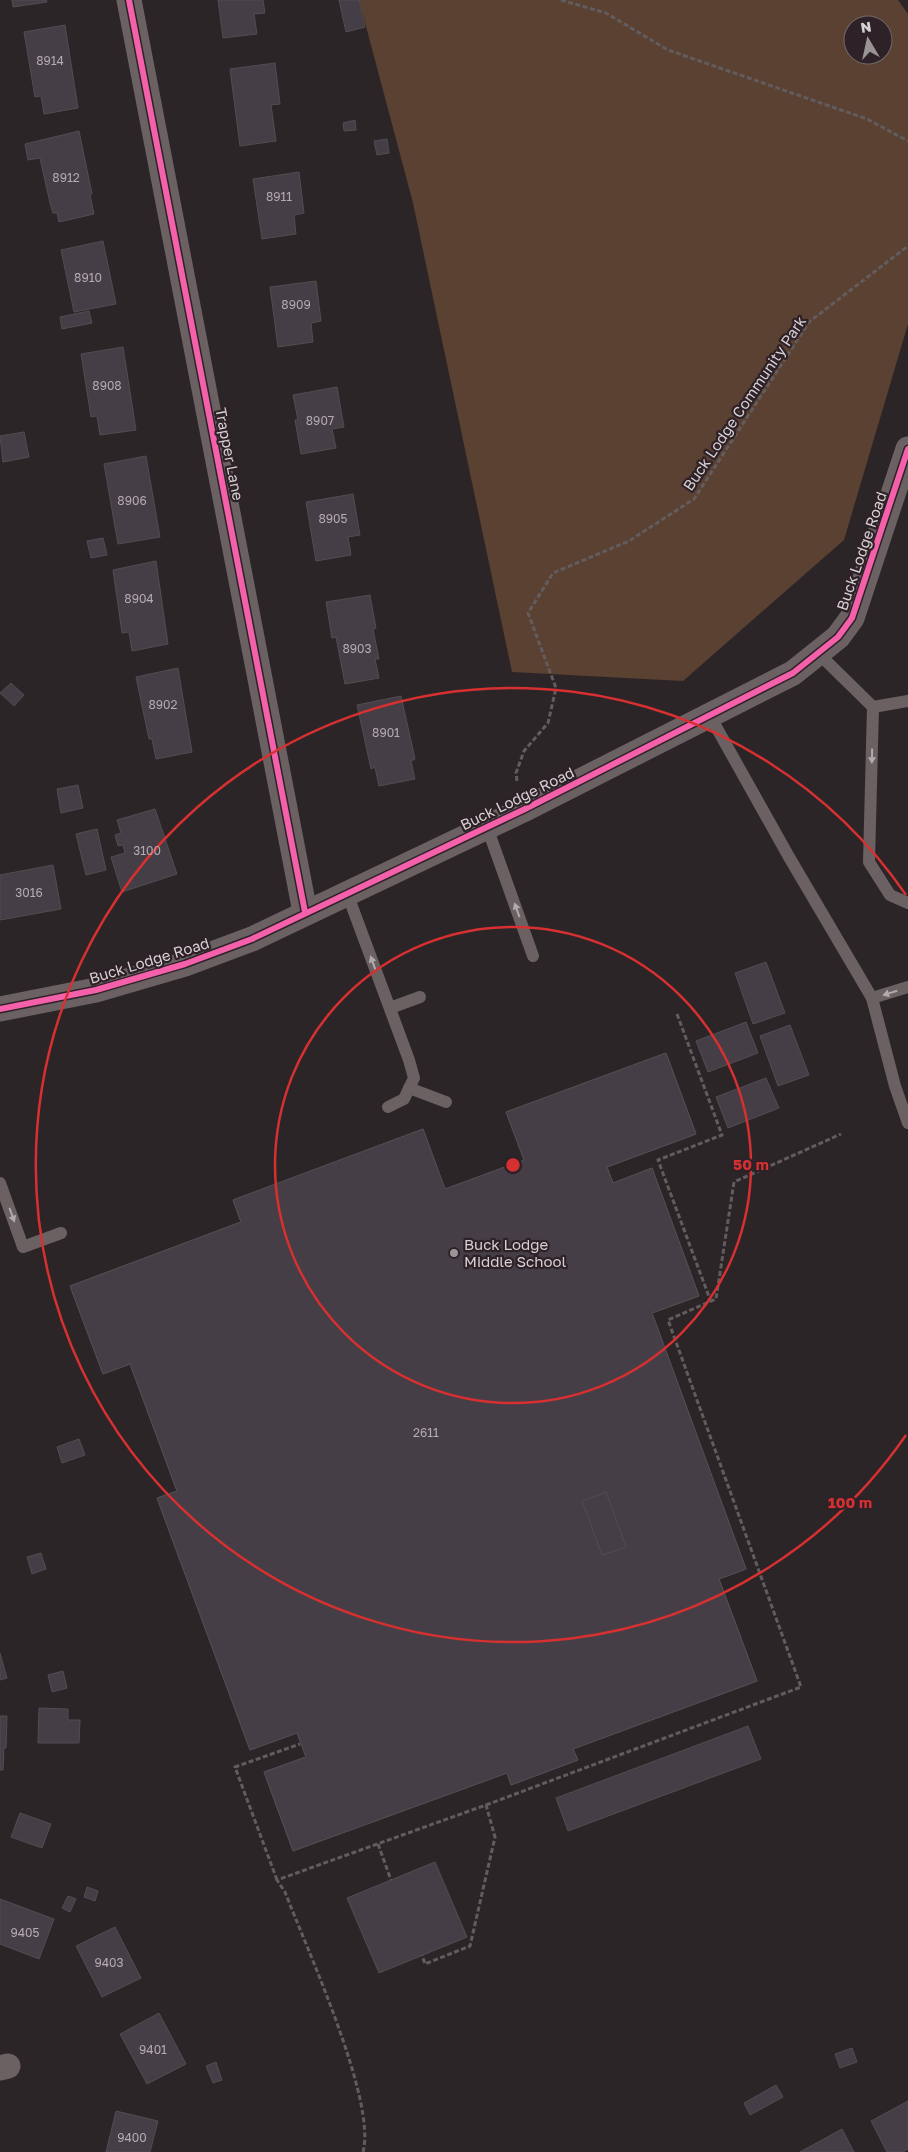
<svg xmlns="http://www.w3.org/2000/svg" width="908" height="2152" viewBox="0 0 908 2152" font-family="'Golos Text',sans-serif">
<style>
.green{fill:#5a4132;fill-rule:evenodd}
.building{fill:#463e46;stroke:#514d50;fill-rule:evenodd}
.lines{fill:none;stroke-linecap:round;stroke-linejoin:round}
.path{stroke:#635c5e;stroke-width:3;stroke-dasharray:5 2.5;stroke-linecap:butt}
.lane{stroke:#6b6162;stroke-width:12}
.street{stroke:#6b6162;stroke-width:25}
.cycleway-casing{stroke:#2e2228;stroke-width:9}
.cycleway{stroke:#f560ab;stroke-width:6}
.oneway{fill:#b1a9ab}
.ring{fill:none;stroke:#d63031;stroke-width:2.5}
.poi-dot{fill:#9b9497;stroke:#2e2228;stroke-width:2}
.labels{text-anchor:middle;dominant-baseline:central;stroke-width:4.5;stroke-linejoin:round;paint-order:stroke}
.number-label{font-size:12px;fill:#b3acb0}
.street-label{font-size:15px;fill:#d7d0d3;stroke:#2e2228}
.poi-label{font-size:15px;fill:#d7d0d3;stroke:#2e2228;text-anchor:start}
.centre{fill:#d63031;stroke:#2e2228;stroke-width:2.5}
.ring-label{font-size:15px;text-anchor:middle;font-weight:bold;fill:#d63031;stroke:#2e2228;stroke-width:4.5;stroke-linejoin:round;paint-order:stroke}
</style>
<rect width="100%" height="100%" fill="#2b2528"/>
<path class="green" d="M359,0h539l10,14v310l-64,216 -161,141 -171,-9 -99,-469zM853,25h30v30h-30z"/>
<g class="building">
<path d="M12,0h34l1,2 -34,5z"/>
<path d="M218,0h45l2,13 -11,1 3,20 -34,4z"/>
<path d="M339,0h20l6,27 -19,5z"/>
<path d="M65,25l13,83 -34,6 -3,-18 -6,1 -11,-65z"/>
<path d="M275,63l5,41 -9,1 5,36 -36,5 -10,-77z"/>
<path d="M355,120l1,10 -12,1 -1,-8z"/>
<path d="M79,131l13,63 -2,1 4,19 -35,8 -2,-9h-4l-3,-10 -10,-45 -12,2 -3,-16z"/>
<path d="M387,139l2,14 -12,2 -3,-14z"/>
<path d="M299,172l5,41 -10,2 2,19 -34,5 -9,-60z"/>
<path d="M103,241l13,63 -42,8 -13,-62z"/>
<path d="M316,281l5,40 -10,2 2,19 -35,5 -8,-60z"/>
<path d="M89,311l3,12 -30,6 -2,-12z"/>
<path d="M123,347l13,83 -36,5 -3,-19 -6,1 -10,-63z"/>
<path d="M337,387l7,40 -12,2 4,19 -35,6 -6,-34h3l-5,-25z"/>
<path d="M24,432l5,25 -26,5 -3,-26z"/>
<path d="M146,456l14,81 -42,7 -14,-80z"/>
<path d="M353,494l7,41 -12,2 3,18 -35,6 -10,-59z"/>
<path d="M103,538l4,17 -16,3 -4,-17z"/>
<path d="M156,561l12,83 -36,7 -3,-19 -7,1 -9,-63z"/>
<path d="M370,595l6,33 -3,1 6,30h-4l4,19 -34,6 -9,-47 -4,1 -6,-36z"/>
<path d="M178,668l14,84 -36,7 -4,-20h-3l-13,-62z"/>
<path d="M11,683l13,12 -10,11 -14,-13z"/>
<path d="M401,696l14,63 -4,2 4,18 -36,7 -4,-19 -4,2 -14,-64z"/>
<path d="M78,785l5,23 -22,5 -4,-24z"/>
<path d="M155,809l22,65 -55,18 -11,-35 14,-4 -2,-8 -5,1 -3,-11 6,-2 -4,-13z"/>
<path d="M97,829l9,41 -20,5 -10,-41z"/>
<path d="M53,865l8,44 -61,11v-45z"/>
<path d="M766,962l19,51 -32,11 -18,-51z"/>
<path d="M746,1022l12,31 -50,19 -12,-31z"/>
<path d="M790,1025l19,50 -31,11 -18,-50z"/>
<path d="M666,1053l30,81 -89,33 6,16 39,-15 47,128 -47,17 94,256 -27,10 38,102 -184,68 5,11 -67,25 -4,-12 -214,78 -29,-79 42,-15 -9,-24 -47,17 -93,-252 20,-7 -47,-127 -27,10 -33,-88 171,-64 -8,-22 190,-71 22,60 79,-29 -18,-48zM398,1154l15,39 -131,48 -15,-39zM439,1255l31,88 -144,51 -32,-88zM573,1362l89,234 26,-10 8,22 -80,29 -96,-255zM444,1411l77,210 -53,19 -77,-210zM310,1462l96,257 -79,29 -10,-27 27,-10 -86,-230z"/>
<path d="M666,1053l30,81 -89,33 6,16 39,-15 47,128 -47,17 94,256 -27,10 38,102 -184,68 5,11 -67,25 -4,-12 -214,78 -29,-79 42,-15 -9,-24 -47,17 -93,-252 20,-7 -47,-127 -27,10 -33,-88 171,-64 -8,-22 190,-71 22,60 79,-29 -18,-48z"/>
<path d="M766,1078l13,30 -51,20 -12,-31z"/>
<path d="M79,1439l6,16 -23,8 -5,-16z"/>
<path d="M606,1492l20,55 -24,8 -20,-54z"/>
<path d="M41,1553l5,16 -14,5 -5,-17z"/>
<path d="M0,1653l7,25 -7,2z"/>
<path d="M63,1671l4,17 -15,4 -4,-17z"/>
<path d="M39,1708l29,1v11h12l-1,23h-41z"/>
<path d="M0,1716h7l-1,32h-2l-1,22h-3z"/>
<path d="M748,1726l13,33 -193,72 -12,-33z"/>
<path d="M20,1813l31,11 -9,24 -31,-11z"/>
<path d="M435,1862l32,75 -88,36 -32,-75z"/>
<path d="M87,1887l11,4 -3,10 -11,-4z"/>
<path d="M68,1896l8,3 -6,13 -8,-4z"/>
<path d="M0,1899l54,20 -15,40 -39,-15z"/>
<path d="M115,1927l26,51 -39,19 -26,-51z"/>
<path d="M159,2013l27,51 -39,20 -27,-50z"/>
<path d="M852,2048l5,14 -17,6 -5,-14z"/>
<path d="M216,2062l6,18 -9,3 -7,-17z"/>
<path d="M776,2085l7,12 -33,18 -6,-12z"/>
<path d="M908,2101v48l-5,3h-16l-16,-31z"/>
<path d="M116,2111l42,10 -8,31h-44z"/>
<path d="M842,2129l12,23h-54z"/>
</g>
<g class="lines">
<g class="path">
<path d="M561,0l45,13 62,37 199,69 41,22"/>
<path d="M517,781l-1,-8 8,-22 24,-28 8,-35 -28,-75 25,-40 76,-32 65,-42 115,-177 99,-76"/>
<path d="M677,1014l45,121 -64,25 53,142"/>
<path d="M486,1805l315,-118 -133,-367 48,-21 18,-117 107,-48"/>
<path d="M378,1844l13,36"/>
<path d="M277,1880l-42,-113 65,-23"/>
<path d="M363,2152c14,-51 -57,-205 -78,-260l-8,-12 209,-75 9,32 -25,109 -45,18 -3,-9"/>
</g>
<g class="lane">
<path d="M819,654l54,53 -4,155 21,33 18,8"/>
<path d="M873,707l35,-6"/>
<path d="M710,716l79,141 83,141 23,88 13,37"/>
<path d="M487,827l46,129"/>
<path d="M347,893l62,167 5,18 -10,21 -16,8"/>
<path d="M872,998l36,-11"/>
<path d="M390,1008l30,-11"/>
<path d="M409,1088l37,14"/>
<path d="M0,1183l23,64 38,-14"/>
</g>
<g class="street">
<path d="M129,0l176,912"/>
<path d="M0,1009l96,-19 89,-26 67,-25 271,-129 270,-137 45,-36 14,-19 56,-169"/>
<path d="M0,2068l8,-2"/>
</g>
<g class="cycleway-casing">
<g id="cycleway">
<path d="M129,0l176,912"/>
<path d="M0,1009l96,-19 89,-26 67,-25 271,-129 270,-137 45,-36 14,-19 56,-169"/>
</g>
</g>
<use href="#cycleway" class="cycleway"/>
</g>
<defs><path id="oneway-solid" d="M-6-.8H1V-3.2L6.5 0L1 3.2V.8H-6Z" transform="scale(1.25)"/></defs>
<g class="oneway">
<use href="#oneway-solid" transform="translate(872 756) rotate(91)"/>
<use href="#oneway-solid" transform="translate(517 910) rotate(-110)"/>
<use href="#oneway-solid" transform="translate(373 963) rotate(-110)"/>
<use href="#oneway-solid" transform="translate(890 993) rotate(163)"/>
<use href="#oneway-solid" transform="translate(12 1215) rotate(70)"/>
</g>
<g class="ring">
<circle cx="513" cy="1165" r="238"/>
<path d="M906 1435A477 477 0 1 1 906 895"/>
</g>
<circle class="poi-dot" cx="454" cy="1253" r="5"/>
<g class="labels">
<g class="number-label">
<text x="50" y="60">8914</text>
<text x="66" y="177">8912</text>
<text x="279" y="196">8911</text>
<text x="88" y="277">8910</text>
<text x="296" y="304">8909</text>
<text x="107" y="385">8908</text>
<text x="320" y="420">8907</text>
<text x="132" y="500">8906</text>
<text x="333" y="518">8905</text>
<text x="139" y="598">8904</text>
<text x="357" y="648">8903</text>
<text x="163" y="704">8902</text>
<text x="386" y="732">8901</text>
<text x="147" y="850">3100</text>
<text x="29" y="892">3016</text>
<text x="426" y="1432">2611</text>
<text x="25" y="1932">9405</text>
<text x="109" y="1962">9403</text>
<text x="153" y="2049">9401</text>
<text x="132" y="2137">9400</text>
</g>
<g class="street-label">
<text transform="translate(744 403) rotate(-56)">Buck Lodge Community Park</text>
<text transform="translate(230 454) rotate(79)">Trapper Lane</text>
<text transform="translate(861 551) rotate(-71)">Buck Lodge Road</text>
<text transform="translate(517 798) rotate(-26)">Buck Lodge Road</text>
<text transform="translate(149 960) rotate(-17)">Buck Lodge Road</text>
</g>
<g class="poi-label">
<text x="464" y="1244">Buck Lodge<tspan x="464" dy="17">Middle School</tspan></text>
</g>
</g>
<circle cx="513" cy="1165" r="8" class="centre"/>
<g class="ring-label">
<text x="751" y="1170">50 m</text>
<text x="850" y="1508">100 m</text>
</g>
<g transform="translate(868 40) rotate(351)"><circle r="24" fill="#2e2228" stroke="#72686c"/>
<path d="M0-4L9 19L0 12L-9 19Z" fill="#9b9497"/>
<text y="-8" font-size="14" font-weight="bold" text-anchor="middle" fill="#d7d0d3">N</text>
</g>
</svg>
